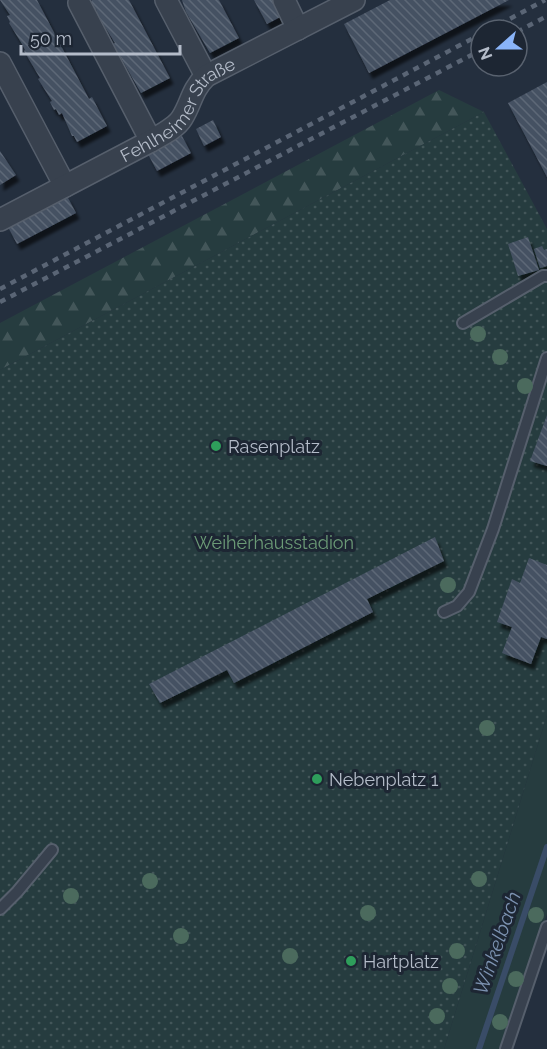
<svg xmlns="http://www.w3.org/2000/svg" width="547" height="1049" viewBox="0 0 547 1049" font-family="Raleway,sans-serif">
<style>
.grass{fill:#263c3f}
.forest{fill:url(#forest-firs)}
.park{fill:url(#park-dots)}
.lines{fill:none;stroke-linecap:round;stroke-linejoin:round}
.stream{stroke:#394c67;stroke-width:6}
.building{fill:url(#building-back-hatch);filter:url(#shadow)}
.service-casing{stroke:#565f6c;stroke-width:14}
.minor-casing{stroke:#565f6c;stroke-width:24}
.service{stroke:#38414e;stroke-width:10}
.minor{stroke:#38414e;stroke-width:21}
.rail{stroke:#5a6575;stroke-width:4.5;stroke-dasharray:6 6;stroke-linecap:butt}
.tree{fill:#4b6a5d}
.leisure-dot{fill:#2e9e5b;stroke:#1d2633;stroke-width:2}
.labels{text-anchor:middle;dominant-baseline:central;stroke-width:6;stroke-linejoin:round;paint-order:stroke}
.street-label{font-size:18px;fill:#b4bcc9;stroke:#1d2633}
.poi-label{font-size:18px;fill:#b4bcc9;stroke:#1d2633;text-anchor:start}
.park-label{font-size:18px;fill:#6b9a76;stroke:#1d2633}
.water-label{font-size:20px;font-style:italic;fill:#7c92b1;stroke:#1d2633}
</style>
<defs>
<pattern id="forest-firs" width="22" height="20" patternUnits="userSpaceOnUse" patternTransform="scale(1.5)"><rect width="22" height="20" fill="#263c3f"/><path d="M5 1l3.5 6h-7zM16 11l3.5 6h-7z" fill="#435659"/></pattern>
<pattern id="park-dots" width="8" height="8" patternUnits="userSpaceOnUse" patternTransform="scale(1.5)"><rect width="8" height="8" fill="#263c3f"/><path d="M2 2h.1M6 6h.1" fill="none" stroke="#435659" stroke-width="1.8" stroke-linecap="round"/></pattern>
<pattern id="building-back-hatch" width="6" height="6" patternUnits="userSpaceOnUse" patternTransform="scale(1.5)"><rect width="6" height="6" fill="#455162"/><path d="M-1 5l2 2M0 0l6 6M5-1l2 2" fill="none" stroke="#5d6877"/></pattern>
<filter id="shadow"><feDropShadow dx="3.5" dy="6" stdDeviation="1.5" flood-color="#0009"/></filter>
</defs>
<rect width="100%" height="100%" fill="#242f3e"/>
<path class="grass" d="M547,715v199l-46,135h-57z"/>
<path class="forest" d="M439,90l45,22 -484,258v-47z"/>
<path class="park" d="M484,112l63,117v486l-103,334h-444v-679z"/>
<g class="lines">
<path class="stream" d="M479,1049l68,-202"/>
</g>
<g class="building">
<path d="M0,0h37l52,99 3,-2 15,29 -30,16 -3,-6h-2l-10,-23 -3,2 -3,-6 -2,1 -4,-8 2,-1 -14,-22 2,-1 -3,-5 -13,-22 1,-1 -3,-6 -13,-21 1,-1 -3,-6 3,-1z"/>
<path d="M92,0h37l41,78 -29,15 -28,-49 2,-1 -17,-27 -2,-7 -1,1 -4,-8z"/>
<path d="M182,0h37l20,38 -29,15 -24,-41z"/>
<path d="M254,0h22l8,15 -17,9z"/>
<path d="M390,0h119l-140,73 -25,-49z"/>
<path d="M547,82v95l-39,-74z"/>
<path d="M213,120l8,17 -17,9 -8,-17z"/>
<path d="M182,136l9,17 -34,18 -9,-17z"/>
<path d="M0,151l16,24 -16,10z"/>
<path d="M67,196l9,17 -59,31 -9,-17z"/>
<path d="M528,237l11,33 -21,6 -10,-32z"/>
<path d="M542,246l2,4 3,-1v17l-7,2 -6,-19z"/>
<path d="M547,415v51l-17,-5z"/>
<path d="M435,537l9,24 -77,38 6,13 -139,71 -7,-13 -67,33 -11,-19z"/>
<path d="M529,558l18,7v74l-6,-2 -10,27 -29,-11 10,-26 -15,-5 15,-43 8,4z"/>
</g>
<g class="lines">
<g class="service-casing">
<g id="service">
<path d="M463,323l80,-47h4"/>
<path d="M444,612l13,-6 12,-14 24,-63 54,-171"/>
<path d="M0,909l17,-17 35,-42"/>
<path d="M506,1049l41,-122"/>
</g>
</g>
<g class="minor-casing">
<g id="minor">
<path d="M166,0l40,76"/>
<path d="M284,0l14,29"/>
<path d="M79,3l72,138"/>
<path d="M0,63l65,123"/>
<path id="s1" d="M0,220l151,-79c10,-6 25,-13 31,-23 10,-16 9,-27 24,-42l148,-76"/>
</g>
</g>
<use href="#service" class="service"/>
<use href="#minor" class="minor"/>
<g class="rail">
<path d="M489,30l56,-30"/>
<path d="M517,32l30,-16"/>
<path d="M0,289l481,-255"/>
<path d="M0,302l481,-252"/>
</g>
</g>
<g class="tree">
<circle cx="478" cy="334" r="8"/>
<circle cx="500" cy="357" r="8"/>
<circle cx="525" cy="386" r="8"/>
<circle cx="448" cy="585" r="8"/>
<circle cx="487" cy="728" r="8"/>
<circle cx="479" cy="879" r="8"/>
<circle cx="150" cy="881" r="8"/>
<circle cx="71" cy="896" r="8"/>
<circle cx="368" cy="913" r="8"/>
<circle cx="536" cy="915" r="8"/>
<circle cx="181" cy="936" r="8"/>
<circle cx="457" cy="951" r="8"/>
<circle cx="290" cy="956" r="8"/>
<circle cx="516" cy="979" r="8"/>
<circle cx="450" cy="986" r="8"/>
<circle cx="437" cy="1016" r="8"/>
<circle cx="500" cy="1022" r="8"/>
</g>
<g class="leisure-dot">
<circle cx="216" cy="446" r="6"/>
<circle cx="317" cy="779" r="6"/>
<circle cx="351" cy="961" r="6"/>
</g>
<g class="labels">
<g class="street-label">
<text stroke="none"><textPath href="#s1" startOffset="213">Fehlheimer Straße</textPath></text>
</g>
<g class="poi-label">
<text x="228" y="446">Rasenplatz</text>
<text x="329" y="779">Nebenplatz 1</text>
<text x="363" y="961">Hartplatz</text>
</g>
<g class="park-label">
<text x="274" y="542">Weiherhausstadion</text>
</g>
<g class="water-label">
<text transform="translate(497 943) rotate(-71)">Winkelbach</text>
</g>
</g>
<g transform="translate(499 48) rotate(249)"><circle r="28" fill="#1d2633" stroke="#59626f" stroke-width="1.5"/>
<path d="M0-4.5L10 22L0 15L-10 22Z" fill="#8ab4f8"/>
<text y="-9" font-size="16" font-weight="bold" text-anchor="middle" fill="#b4bcc9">N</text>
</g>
<path d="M21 45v9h159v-9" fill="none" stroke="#b4bcc9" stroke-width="3"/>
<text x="30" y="45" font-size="18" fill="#b4bcc9" stroke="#1d2633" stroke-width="4.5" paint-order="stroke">50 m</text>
</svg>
